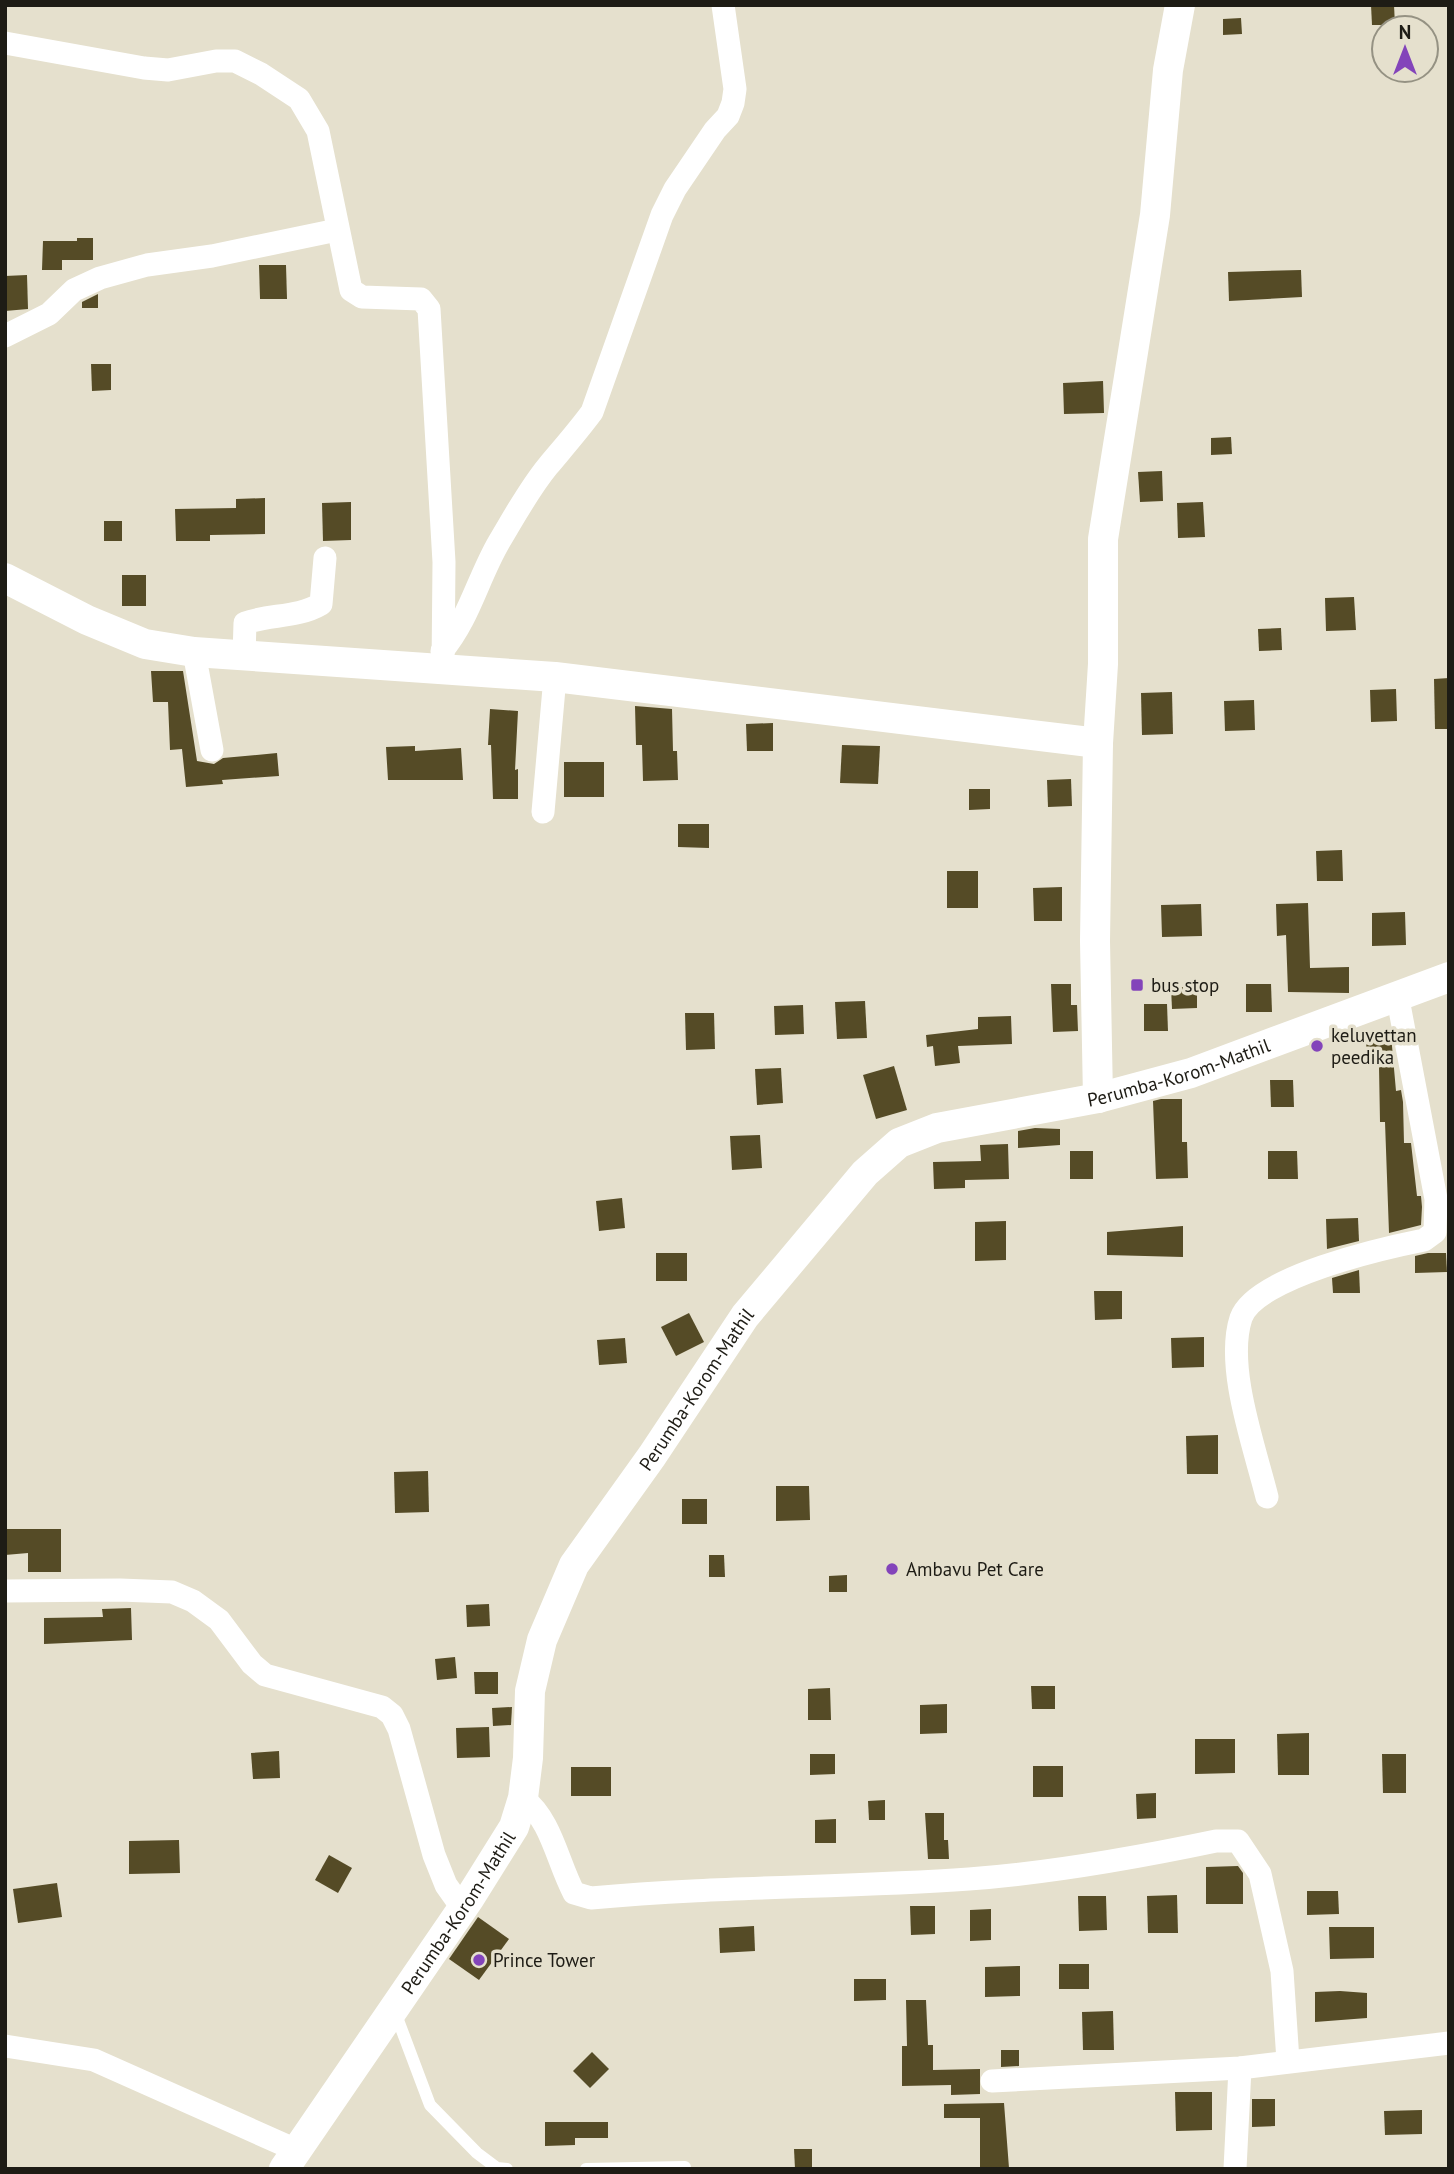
<svg xmlns="http://www.w3.org/2000/svg" width="1454" height="2174" viewBox="0 0 1454 2174" font-family="'PT Sans',sans-serif">
<style>
.building{fill:#554b26}
.lines{fill:none;stroke-linecap:round;stroke-linejoin:round}
.service{stroke:#fff;stroke-width:12}
.minor{stroke:#fff;stroke-width:23}
.tertiary{stroke:#fff;stroke-width:30}
.poi-dot{fill:#8344ba;stroke:#e5e0cd;stroke-width:2.5}
.labels{text-anchor:middle;dominant-baseline:central;stroke-width:7;stroke-linejoin:round;paint-order:stroke}
.poi-label{font-size:19px;fill:#1e1c15;stroke:#e5e0cd;text-anchor:start}
.street-label{font-size:19px;fill:#1e1c15;stroke:#e5e0cd}
</style>
<rect width="100%" height="100%" fill="#e5e0cd"/>
<g class="building">
<path d="M1371,5h23l1,20h-23z"/>
<path d="M1241,18l1,16 -19,1v-16z"/>
<path d="M77,238h16v22h-31v10h-20l1,-29h34z"/>
<path d="M259,265h27l1,34h-27z"/>
<path d="M1301,270l1,27 -73,4 -1,-29z"/>
<path d="M27,275l1,34 -23,2v-35z"/>
<path d="M98,294v14h-16v-6z"/>
<path d="M91,364h20v26l-19,1z"/>
<path d="M1103,381l1,32 -40,1 -1,-31z"/>
<path d="M1231,437l1,17 -21,1v-17z"/>
<path d="M1162,471l1,30 -23,1 -2,-30z"/>
<path d="M265,498v36l-55,1v6h-34l-1,-32 61,-1v-9z"/>
<path d="M351,502v38l-28,1 -1,-38z"/>
<path d="M1203,502l2,35 -27,1 -1,-35z"/>
<rect x="104" y="521" width="18" height="20"/>
<rect x="122" y="575" width="24" height="31"/>
<path d="M1354,597l2,33 -30,1 -1,-33z"/>
<path d="M1281,628l1,22 -23,1 -1,-22z"/>
<path d="M151,671h32l14,90 17,3 9,-6 54,-5 2,23 -57,4 1,4 -37,3 -4,-38 -12,1 -2,-48h-15z"/>
<path d="M1449,678v51h-14l-1,-50z"/>
<path d="M1396,689l1,32 -26,1 -1,-32z"/>
<path d="M1172,692l1,42 -31,1 -1,-42z"/>
<path d="M1254,700l1,30 -30,1 -1,-30z"/>
<path d="M635,706l37,3 1,42h4l1,29 -35,1 -1,-36h-6z"/>
<path d="M490,709l28,2 -3,59 3,-1v30h-25l-2,-54h-3z"/>
<path d="M773,723v28h-26l-1,-27z"/>
<path d="M842,745l38,1 -2,38 -38,-1z"/>
<path d="M415,746v5l46,-3 2,32h-75l-2,-33z"/>
<rect x="564" y="762" width="40" height="35"/>
<path d="M1071,779l1,27 -24,1 -1,-27z"/>
<path d="M969,789h21v20l-21,1z"/>
<path d="M678,824h31v24l-31,-1z"/>
<path d="M1342,850l1,31h-26l-1,-30z"/>
<rect x="947" y="871" width="31" height="37"/>
<path d="M1062,887v34h-28l-1,-33z"/>
<path d="M1308,903l2,65 39,-1v26l-61,-1 -2,-57 -9,1 -1,-32z"/>
<path d="M1201,904l1,32 -40,1 -1,-32z"/>
<path d="M1405,912l1,33 -34,1v-33z"/>
<path d="M1051,984h20v21h6l1,26 -25,1z"/>
<path d="M1246,984h25l1,28h-26z"/>
<path d="M1171,987h26v21l-25,1z"/>
<path d="M865,1001l2,37 -30,1 -2,-37z"/>
<path d="M1144,1004h23l1,27h-24z"/>
<path d="M803,1005l1,29 -29,1 -1,-29z"/>
<path d="M685,1013h29l1,36 -29,1z"/>
<path d="M1011,1016l1,28 -54,2 2,17 -25,3 -2,-20 -6,1 -1,-12 52,-6v-12z"/>
<path d="M1391,1035l5,56 5,-1 2,12 1,41h7l6,53h4l1,11 -1,18 -32,8 -4,-111h-5l-1,-55h-12l-1,-31z"/>
<path d="M894,1066l13,44 -31,9 -13,-44z"/>
<path d="M781,1068l2,35 -26,2 -2,-36z"/>
<path d="M1270,1080h23l1,27h-23z"/>
<path d="M1161,1099h21v43h5l1,36 -32,1 -3,-78z"/>
<path d="M1035,1128l25,1v16l-42,3v-17z"/>
<path d="M760,1135l2,33 -30,2 -2,-34z"/>
<path d="M1008,1144l1,35 -44,1v8l-31,1 -1,-27 48,-1 -1,-16z"/>
<rect x="1070" y="1151" width="23" height="28"/>
<path d="M1268,1151h29l1,28h-30z"/>
<path d="M622,1198l3,30 -26,3 -3,-30z"/>
<path d="M1358,1218l1,23 -32,8 -1,-30z"/>
<path d="M1006,1221v39l-31,1v-39z"/>
<path d="M1183,1226v31l-76,-2v-23z"/>
<rect x="656" y="1253" width="31" height="28"/>
<path d="M1428,1253h18l1,19 -32,1v-17z"/>
<path d="M1359,1270l1,23h-27l-1,-15z"/>
<path d="M1094,1291h28v28l-27,1z"/>
<path d="M689,1313l15,29 -28,14 -15,-29z"/>
<path d="M1204,1337v30l-32,1 -1,-30z"/>
<path d="M625,1338l2,25 -28,2 -2,-25z"/>
<path d="M1218,1435v39h-31l-1,-38z"/>
<path d="M428,1471l1,41 -34,1 -1,-41z"/>
<path d="M776,1486h33l1,34 -34,1z"/>
<rect x="682" y="1499" width="25" height="25"/>
<path d="M5,1529h56v43h-33v-19l-23,2z"/>
<path d="M709,1555h15l1,22h-16z"/>
<path d="M847,1575v17h-18v-16z"/>
<path d="M489,1604l1,22 -23,1 -1,-22z"/>
<path d="M131,1608l1,32 -88,4v-26l59,-1 -1,-8z"/>
<path d="M455,1657l2,21 -20,2 -2,-21z"/>
<path d="M474,1672h24v22h-23z"/>
<path d="M1031,1686h24v23h-23z"/>
<path d="M830,1688l1,32h-23v-31z"/>
<path d="M947,1704v29l-27,1v-29z"/>
<path d="M512,1707l-1,18 -18,1 -1,-18z"/>
<path d="M489,1727l1,30 -33,1 -1,-30z"/>
<path d="M1309,1733v42h-31l-1,-41z"/>
<path d="M1195,1739h40v34l-40,1z"/>
<path d="M279,1751l1,27 -27,1 -2,-26z"/>
<path d="M810,1754h25v20l-25,1z"/>
<path d="M1382,1754h24v39h-23z"/>
<rect x="1033" y="1766" width="30" height="31"/>
<rect x="571" y="1767" width="40" height="29"/>
<path d="M1156,1793v25l-19,1 -1,-25z"/>
<path d="M885,1800v20h-16l-1,-19z"/>
<path d="M925,1813h19v27h4l1,19h-21z"/>
<path d="M836,1819v24h-21v-23z"/>
<path d="M179,1840l1,33 -51,1v-33z"/>
<path d="M329,1855l23,13 -14,25 -23,-13z"/>
<path d="M1238,1866l5,7v31h-37v-37z"/>
<path d="M57,1883l5,34 -44,6 -5,-34z"/>
<path d="M1307,1891h31l1,23 -32,1z"/>
<path d="M1177,1895l1,38h-30l-1,-37z"/>
<path d="M1078,1896h28l1,34 -28,1z"/>
<path d="M910,1906h25v28l-24,1z"/>
<path d="M991,1909v31l-21,1v-31z"/>
<path d="M478,1917l31,22 -30,41 -30,-21z"/>
<path d="M754,1926l1,25 -35,2 -1,-25z"/>
<path d="M1329,1927h45v31l-44,1z"/>
<rect x="1059" y="1964" width="30" height="25"/>
<path d="M1020,1966v30l-35,1v-30z"/>
<path d="M854,1979h32v21l-32,1z"/>
<path d="M1340,1991l27,2v25l-52,4v-30z"/>
<path d="M906,2000h20l2,45h5v25l47,-1v25l-29,1v-10l-49,1v-40h5z"/>
<path d="M1113,2011l1,39h-31l-1,-38z"/>
<path d="M1001,2050h18v16l-18,1z"/>
<path d="M592,2052l17,17 -19,19 -17,-17z"/>
<path d="M1175,2092h37v38l-36,1z"/>
<path d="M1252,2099h23v27l-23,1z"/>
<path d="M1004,2103l5,65h-29v-50h-36v-14z"/>
<path d="M1422,2110v24l-37,1 -1,-24z"/>
<path d="M545,2122h63v16h-33v7l-30,1z"/>
<path d="M794,2149h18v20h-17z"/>
</g>
<g class="lines">
<g class="service">
<path d="M395,2012l35,93 47,48 20,15 10,1"/>
<path d="M586,2169l99,-2"/>
</g>
<g class="minor">
<path d="M5,43l139,25 24,2 48,-9h19l26,13 38,25 19,32 33,159 11,7 59,2 8,10 15,253 -1,106"/>
<path d="M5,336l44,-22 25,-24 26,-12 47,-13 65,-9 125,-26"/>
<path d="M442,651c27,-32 36,-73 57,-109 15,-25 30,-53 49,-76 15,-18 30,-35 44,-54l70,-197 13,-26 40,-59 13,-14 5,-13 2,-14 -12,-84"/>
<path d="M194,652l18,98"/>
<path d="M244,656l1,-33c25,-9 52,-5 76,-19l4,-46"/>
<path d="M543,812l12,-135"/>
<path d="M1267,1497c-12,-49 -42,-130 -26,-179 14,-41 143,-70 183,-78l11,-8 1,-33 -39,-205"/>
<path d="M5,1591l115,-1 52,2 21,9 26,19 33,44 13,11 117,32 10,8 7,14 35,126 12,30 17,24"/>
<path d="M523,1798c29,23 34,63 51,95l17,5c126,-12 252,-10 378,-19 82,-6 166,-21 247,-38h22l22,33 22,97 6,90"/>
<path d="M5,2046l89,14 202,90"/>
<path d="M992,2081l248,-13 209,-25"/>
<path d="M1235,2169l5,-101"/>
</g>
<g class="tertiary">
<path d="M5,578l82,42 58,24 49,8 361,25 543,66"/>
<path d="M1098,1098l-3,-157 3,-198 5,-79v-125l52,-324 13,-145 12,-65"/>
<path id="s1" d="M284,2169l185,-270 45,-72 9,-29 5,-40 2,-67 12,-51 32,-75 78,-109 93,-140 120,-143 34,-30 38,-15 161,-30 93,-25 258,-96"/>
</g>
</g>
<g class="poi-dot">
<rect x="1130" y="978" width="14" height="14" rx="3.5"/>
<circle cx="1317" cy="1046" r="7"/>
<circle cx="892" cy="1569" r="7"/>
<circle cx="479" cy="1960" r="7"/>
</g>
<g class="labels">
<g class="poi-label">
<text x="1151" y="985">bus stop</text>
<text x="1331" y="1035">keluvettan<tspan x="1331" dy="22">peedika</tspan></text>
<text x="906" y="1569">Ambavu Pet Care</text>
<text x="493" y="1960">Prince Tower</text>
</g>
<g class="street-label">
<text stroke="none"><textPath href="#s1" startOffset="1507">Perumba-Korom-Mathil</textPath></text>
<text stroke="none"><textPath href="#s1" startOffset="898">Perumba-Korom-Mathil</textPath></text>
<text stroke="none"><textPath href="#s1" startOffset="310">Perumba-Korom-Mathil</textPath></text>
</g>
</g>
<rect width="1454" height="2174" fill="none" stroke="#1e1c15" stroke-width="14"/>
<g transform="translate(1405 49)"><circle r="33" fill="#e5e0cd" stroke="#959283" stroke-width="2"/>
<path d="M0-5L12 26L0 18L-12 26Z" fill="#8344ba"/>
<text y="-10" font-size="19" font-weight="bold" text-anchor="middle" fill="#1e1c15">N</text>
</g>
</svg>
